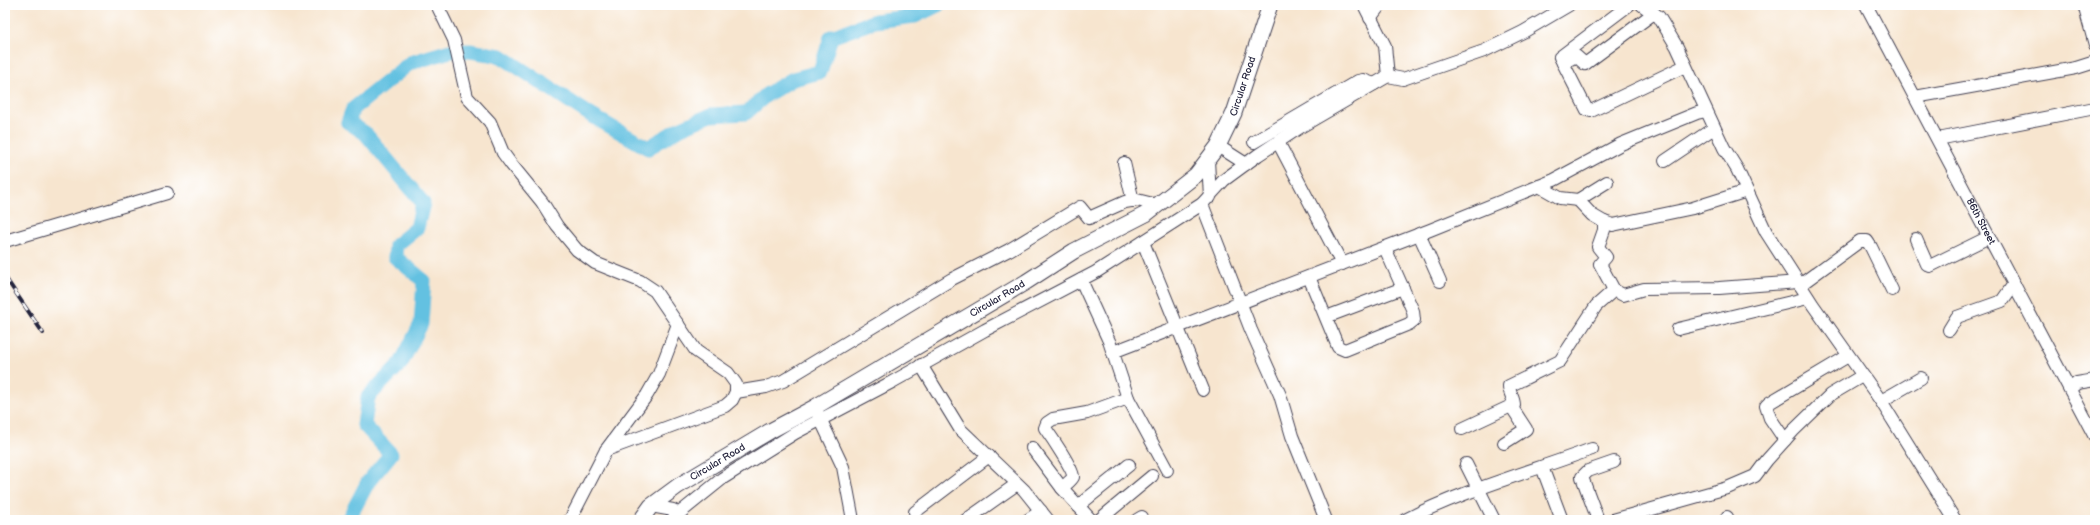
<svg xmlns="http://www.w3.org/2000/svg" width="2100" height="525" viewBox="0 0 2100 525" font-family="'Balsamiq Sans',sans-serif">
<style>
.lines{fill:none;stroke-linecap:round;stroke-linejoin:round}
.river{stroke:#63c1e1;stroke-width:15}
.minor-casing{stroke:#423f51;stroke-width:14}
.major-casing{stroke:#423f51;stroke-width:17}
.minor{stroke:#fff;stroke-width:12}
.major{stroke:#fff;stroke-width:15}
.rail-casing{stroke:#22223b;stroke-width:4}
.rail{stroke:#fff;stroke-width:2.5;stroke-dasharray:8;stroke-linecap:butt}
.labels{text-anchor:middle;dominant-baseline:central;stroke-width:3;stroke-linejoin:round;paint-order:stroke}
.street-label{font-size:10px;fill:#22223b;stroke:#fff}
</style>
<rect width="100%" height="100%" fill="#fff"/>
<filter id="ink" filterUnits="userSpaceOnUse"><feTurbulence type="fractalNoise" baseFrequency=".025" numOctaves="2"/><feDisplacementMap in="SourceGraphic" scale="8" xChannelSelector="R" yChannelSelector="G"/><feConvolveMatrix kernelMatrix="1 2 1 2 8 2 1 2 1" color-interpolation-filters="sRGB"/></filter>
<filter id="wash" filterUnits="userSpaceOnUse"><feTurbulence type="fractalNoise" baseFrequency=".012" numOctaves="4" result="noise"/><feDisplacementMap in="SourceGraphic" scale="16" xChannelSelector="R" yChannelSelector="G"/><feGaussianBlur stdDeviation="0.9" result="paint"/><feColorMatrix in="noise" values="0 0 0 0 0 0 0 0 0 0 0 0 0 0 0 0 0 1.4 0 .05"/><feComposite in="paint" operator="in"/></filter>
<g filter="url(#wash)">
<rect width="100%" height="100%" fill="#f7e5cf"/>
<g class="lines">
<path class="river" d="M348,520l20,-38 23,-28 -27,-29 4,-28 33,-34 20,-39 3,-43 -29,-24 1,-12 21,-17 6,-25 -58,-70 -17,-11 5,-13 57,-46 40,-12h20l31,5 91,60 56,32 31,-19 32,-14 35,-2 20,-18 27,-16 27,-7 11,-35 44,-16 40,-5 23,-11"/>
</g>
</g>
<g filter="url(#ink)">
<g class="lines">
<g class="minor-casing">
<g id="minor">
<path d="M437,5l17,35 13,57 23,25 13,31 8,11 31,38 15,24 20,24 18,13 45,18 15,10 41,60 32,22 8,11v8l-4,8 -7,6 -119,44"/>
<path d="M1629,5l-69,52 27,53 4,1 94,-45"/>
<path d="M1642,5l17,12 18,30 47,101 13,21 29,63 47,73 68,96 74,119"/>
<path id="s1" d="M1866,5l229,432"/>
<path d="M2084,5l11,40"/>
<path d="M1370,18l10,-13"/>
<path d="M1563,63l13,-7 9,8 69,-51"/>
<path d="M1388,76l15,3 81,-28 39,-19 46,-27"/>
<path d="M1915,97l161,-29 19,-6"/>
<path d="M1938,139l157,-31"/>
<path d="M1254,142l104,-61 5,-1 11,4"/>
<path d="M1278,142l64,122"/>
<path d="M1218,146l28,18"/>
<path d="M1208,160l2,37"/>
<path d="M1665,161l49,-33"/>
<path d="M1124,163l9,38"/>
<path d="M1539,186l21,12 18,2 14,15 12,7v8l-6,17 8,10 -6,7 14,26 9,5 21,-6 75,-1 79,-6"/>
<path d="M1578,200l29,-18"/>
<path d="M1202,204l49,126 29,65 12,41 34,84"/>
<path d="M1604,222l9,3 23,-5 57,-12 54,-17"/>
<path d="M1419,234l21,47"/>
<path d="M1916,239l11,25 3,2 59,-29"/>
<path d="M5,241l162,-48"/>
<path d="M1143,242l60,148"/>
<path d="M1309,277l29,70 7,3 64,-26 5,-4 -1,-9 -28,-63"/>
<path d="M1081,280l28,61 19,57 39,72"/>
<path d="M1800,285l60,-44h7l4,6 21,43"/>
<path d="M1326,317l77,-29"/>
<path d="M1678,329l130,-31"/>
<path d="M1949,330l8,-13 45,-16 12,-17"/>
<path d="M1113,352l317,-122 124,-50 67,-36 76,-31 9,-2"/>
<path d="M921,365l39,64 64,61 24,30"/>
<path d="M2070,389l7,-6 18,-3"/>
<path d="M736,392l30,-5 17,-6 169,-102 57,-29 71,-43 9,11 36,-16 12,-2 20,5"/>
<path d="M1881,401l40,-23"/>
<path d="M817,412l26,55 10,53"/>
<path d="M1462,429l49,-23"/>
<path d="M1785,440l-15,-22 -4,-12 3,-3 79,-47"/>
<path d="M1504,443l22,-14 -15,-23 3,-1c0,-7 -5,-12 -5,-19l51,-25 36,-55 18,-16"/>
<path d="M1032,448l30,40"/>
<path d="M1466,464l28,56"/>
<path d="M1542,467l20,53"/>
<path d="M651,506l22,4 3,6 -3,4"/>
<path d="M1078,506l51,-41"/>
<path d="M915,512l74,-56"/>
<path d="M676,516l47,-38 72,-45 97,-51 93,-52 111,-58 106,-68 22,-24 34,-25 44,-29 86,-50 -3,-30 -21,-41"/>
<path d="M1727,517l1,3"/>
<path d="M570,520l36,-70 41,-55 12,-21 19,-50"/>
<path d="M966,520l51,-36"/>
<path d="M1028,520l13,-9"/>
<path d="M1091,520l-29,-32c3,-3 10,-8 11,-11 1,-7 -23,-42 -28,-49l2,-5 6,-4 34,-6 41,-15"/>
<path d="M1099,520l53,-44"/>
<path d="M1137,520l5,-3"/>
<path d="M1405,520c59,-30 125,-48 187,-71"/>
<path d="M1598,520l-16,-43 6,-6 26,-9"/>
<path d="M1613,520l114,-32 28,-12 12,-16 26,-29 37,-36 32,-19"/>
</g>
</g>
<g class="major-casing">
<g id="major">
<path id="s2" d="M641,520l10,-14 27,-20 92,-55 45,-24 211,-125 48,-31 72,-37 50,-39 22,-29 16,-33 36,-108"/>
</g>
</g>
<use href="#minor" class="minor"/>
<use href="#major" class="major"/>
<g class="rail-casing">
<path id="rail" d="M5,277l38,56"/>
</g>
<use href="#rail" class="rail"/>
</g>
</g>
<g class="labels">
<g class="street-label">
<text stroke="none"><textPath href="#s2" startOffset="757">Circular Road</textPath></text>
<text stroke="none"><textPath href="#s1" startOffset="245">86th Street</textPath></text>
<text stroke="none"><textPath href="#s2" startOffset="421">Circular Road</textPath></text>
<text stroke="none"><textPath href="#s2" startOffset="97">Circular Road</textPath></text>
</g>
</g>
<rect width="2100" height="525" fill="none" stroke="#fff" stroke-width="20"/>
</svg>
